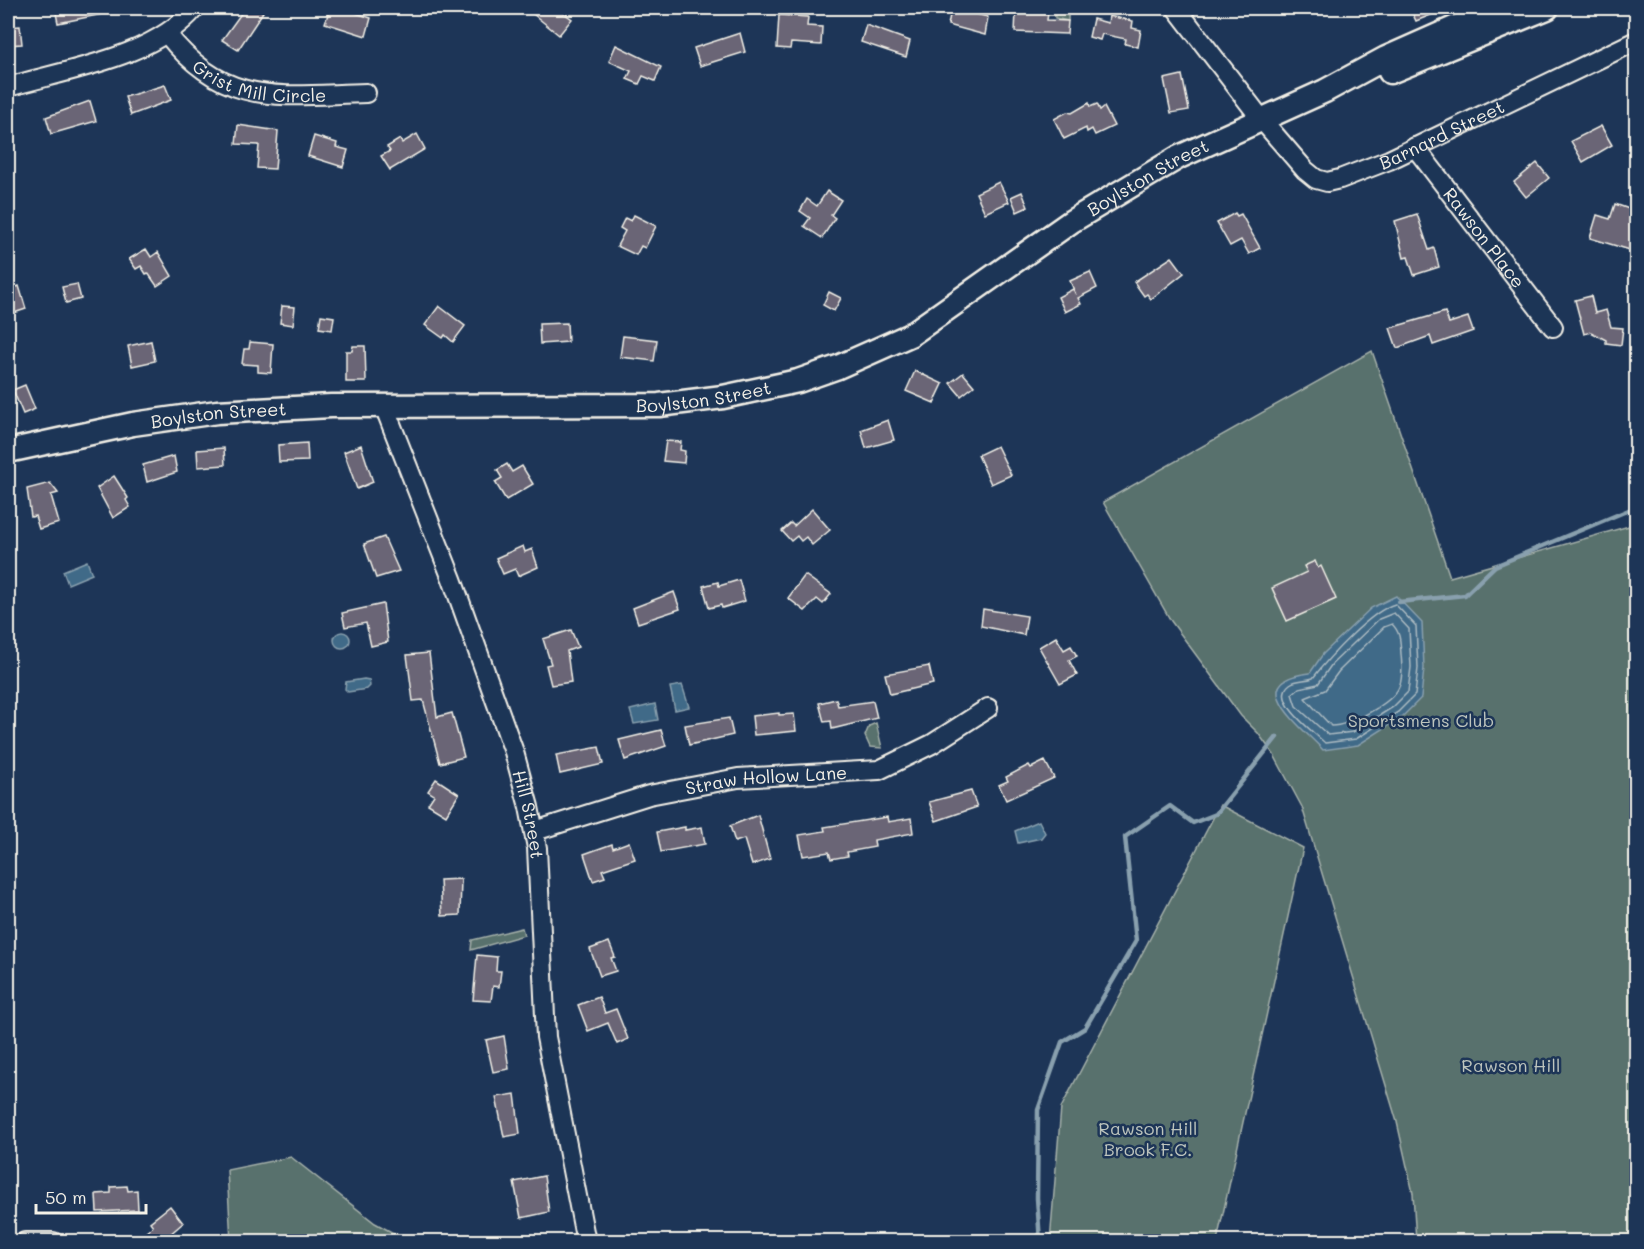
<svg xmlns="http://www.w3.org/2000/svg" width="1644" height="1249" viewBox="0 0 1644 1249" font-family="Mali,sans-serif">
<style>
.green{fill:#58716d;stroke:#a6b1aa;stroke-width:1.5}
.water{fill:#416a88;stroke:#89a0ae;stroke-width:1.5}
.lines{fill:none;stroke-linecap:round;stroke-linejoin:round}
.shore{stroke:#acbbc2;stroke-width:1.5}
.stream{stroke:#89a0ae;stroke-width:4.5}
.building{fill:#6a6576;stroke:#f4f1e8;stroke-width:1.5}
.minor-casing{stroke:#f4f1e8;stroke-width:22}
.major-casing{stroke:#f4f1e8;stroke-width:27}
.minor{stroke:#1d3557;stroke-width:18}
.major{stroke:#1d3557;stroke-width:22}
.labels{text-anchor:middle;dominant-baseline:central;stroke-width:5;stroke-linejoin:round;paint-order:stroke}
.street-label{font-size:18px;fill:#f4f1e8;stroke:#1d3557}
.park-label{font-size:18px;fill:#bdc4bd;stroke:#1d3557}
</style>
<rect width="100%" height="100%" fill="#1d3557"/>
<filter id="ink" filterUnits="userSpaceOnUse"><feTurbulence type="fractalNoise" baseFrequency=".0167" numOctaves="2"/><feDisplacementMap in="SourceGraphic" scale="12" xChannelSelector="R" yChannelSelector="G"/><feConvolveMatrix kernelMatrix="1 2 1 2 8 2 1 2 1" color-interpolation-filters="sRGB"/></filter>
<g filter="url(#ink)">
<g class="green">
<path d="M1054,8h14v13l-13,-3z"/>
<path d="M1372,351l78,226 186,-53v717h-220l-3,-48 -16,-71 -95,-315 -28,-52 -16,-22 -17,-17 -70,-95 -68,-119z"/>
<path d="M876,723l6,25 -12,-1 -5,-11 4,-10z"/>
<path d="M1220,805l83,43 -86,393h-167l11,-133z"/>
<path d="M522,928l2,7 -53,15 1,-10z"/>
<path d="M291,1157l84,66 33,18h-177l-4,-71z"/>
</g>
<g class="water">
<path d="M87,561l5,13 -24,10 -5,-13z"/>
<path d="M1396,596l26,27 2,45 -3,30 -19,19 -44,28 -35,5c-20,-22 -83,-69 -13,-77l13,-19 48,-46z"/>
<circle cx="342" cy="640" r="8"/>
<path d="M364,679l5,1 1,6 -3,3 -19,3 -3,-3 1,-7z"/>
<path d="M682,685l7,22 -14,3 -5,-23z"/>
<path d="M655,704l3,16 -24,4 -4,-14z"/>
<path d="M1039,821l6,12 -4,5 -23,5 -3,-12z"/>
</g>
<g class="lines">
<g class="shore">
<path d="M1395,604l21,22 2,42 -3,27 -17,17 -42,27 -31,4c-11,-11 -56,-43 -35,-59 7,-5 15,-3 23,-6 16,-21 58,-67 82,-74z"/>
<path d="M1394,613l15,16 2,38 -3,25 -15,15 -40,25 -25,3 -32,-29 -4,-12 7,-6 19,-4 14,-20 47,-45z"/>
<path d="M1392,624c9,9 8,18 9,30 1,10 2,24 -2,33 -7,17 -51,39 -68,39l-26,-28 20,-8 14,-19 45,-44z"/>
</g>
<g class="stream">
<path d="M1399,602l66,-7 30,-29 141,-59"/>
<path d="M1040,1242l-3,-44 1,-88 24,-68 23,-14 51,-87 -11,-104 45,-31 23,17 23,-9 61,-77"/>
</g>
</g>
<g class="building">
<path d="M55,8h52l1,5 -50,10z"/>
<path d="M245,8h11l7,4 -25,38 -16,-10z"/>
<path d="M330,8h28l-2,5 15,5 -5,18 -41,-13z"/>
<path d="M538,8h19l15,11 -13,16 -26,-21z"/>
<path d="M1410,8h38l-32,13z"/>
<path d="M956,9l32,8 -3,18 -37,-10 3,-15z"/>
<path d="M1016,12l32,1 -1,7 21,1 -1,13 -52,-2z"/>
<path d="M779,15l29,2 -1,9 15,1 -1,18 -30,-2 -1,6 -13,-1z"/>
<path d="M1109,16l24,5 -1,7 9,2 -3,17 -13,-3 1,-5 -24,-5 -2,6 -11,-3 4,-18 15,4z"/>
<path d="M866,25l44,16 -4,16 -45,-15z"/>
<path d="M20,26l2,18 -14,1v-18z"/>
<path d="M740,33l5,19 -45,14 -6,-18z"/>
<path d="M616,45l45,22 -6,14 -12,-5 -4,8 -12,-5 4,-8 -22,-10z"/>
<path d="M1182,75l7,35 -18,3 -7,-34z"/>
<path d="M165,85l6,15 -40,15 -6,-18z"/>
<path d="M90,101l6,20 -45,13 -5,-17z"/>
<path d="M1089,103l1,4 7,-3 3,6 4,-3 10,19 -19,9 -3,-6 -5,3 -1,-4 -22,11 -10,-20 13,-7 5,1z"/>
<path d="M238,125l40,6 -3,38 -18,-1 2,-23 -23,-1z"/>
<path d="M1601,126l11,19 -29,17 -12,-21z"/>
<path d="M417,134l8,15 -35,21 -9,-14 9,-5 -3,-4 13,-8 2,4z"/>
<path d="M314,136l23,7 -1,4 12,3 -5,17 -35,-11z"/>
<path d="M1537,163l12,15 -23,19 -12,-15z"/>
<path d="M999,182l10,20 -24,11 -9,-20z"/>
<path d="M827,191l14,9 -10,15 4,3 -13,20 -18,-12 6,-8 -10,-7 7,-12 10,7z"/>
<path d="M1022,192l6,15 -11,5 -6,-15z"/>
<path d="M1615,204l17,6 -2,9 6,2 -6,29 -40,-12 7,-23 13,4z"/>
<path d="M1235,213l2,3 4,-2 19,34 -11,6 -8,-14 -11,6 -13,-23z"/>
<path d="M1417,214l12,36 5,-2 5,19 -25,8 -6,-18 -4,1 -9,-37z"/>
<path d="M634,215l22,11 -11,22 -4,-2 -5,9 -19,-9 8,-15 -5,-3 5,-10 6,3z"/>
<path d="M146,249l5,8 7,-5 14,24 -15,10 -9,-13 -2,1 -5,-8 -5,3 -7,-10z"/>
<path d="M1172,257l12,16 -33,26 -4,-5 -3,2 -10,-14z"/>
<path d="M1090,272l7,16 -19,10 3,6 -16,8 -7,-15 15,-8 3,6 -6,-14z"/>
<path d="M77,284l4,15 -15,4 -4,-16z"/>
<path d="M19,286l7,23 -15,5 -3,-24z"/>
<path d="M829,292l12,6 -7,13 -11,-6z"/>
<path d="M1591,296l4,17 11,-3 5,17 12,1 -2,17 -15,-2v-3l-15,-8 -7,2 -9,-34z"/>
<path d="M282,306l13,1 -2,18 -13,-2z"/>
<path d="M439,306l26,20 -12,16 -8,-7 -2,3 -18,-13z"/>
<path d="M1445,312l4,11 19,-6 5,14 -40,14 -3,-9 -33,12 -7,-20z"/>
<path d="M321,315l13,2 -2,13 -13,-2z"/>
<path d="M567,323l1,19 -28,2 -1,-20z"/>
<path d="M623,336l34,4 -3,21 -34,-4z"/>
<path d="M151,341l4,20 -23,5 -4,-20z"/>
<path d="M250,342l23,2 -2,29 -13,-1v-7l-16,-1 2,-15h5z"/>
<path d="M353,346h12l1,36h-20v-31h6z"/>
<path d="M915,371l28,13 -9,19 -28,-12z"/>
<path d="M963,373l11,13 -13,10 -11,-13z"/>
<path d="M25,385l10,24 -12,5 -10,-24z"/>
<path d="M888,420l6,20 -28,8 -5,-18z"/>
<path d="M666,441l15,1 -1,8 5,1 -1,12 -21,-2z"/>
<path d="M307,443l1,18 -29,1 -1,-17z"/>
<path d="M361,445l12,37 -16,7 -13,-37z"/>
<path d="M997,446l14,29 -20,9 -13,-29z"/>
<path d="M224,448l1,17 -27,2 -1,-17z"/>
<path d="M174,456l3,16 -30,10 -4,-17z"/>
<path d="M507,464l5,8 10,-6 11,18 -27,16 -11,-18 7,-4 -5,-8z"/>
<path d="M114,476l14,22 -2,2 4,7 -17,11 -16,-30z"/>
<path d="M50,483l8,10 -7,2 8,28 -20,6 -4,-13 -4,1 -4,-28z"/>
<path d="M812,509l18,21 -18,15 -6,-8 -5,4 -4,-5 -6,5 -9,-10 9,-8 3,3z"/>
<path d="M384,537l15,34 -23,7 -12,-34z"/>
<path d="M523,546l2,6 7,-3 6,18 -20,9 -3,-7 -12,5 -7,-16z"/>
<path d="M1315,561l3,7 3,-2 15,33 -49,22 -15,-33 35,-16 -3,-6z"/>
<path d="M805,575l26,19 -8,10 -6,-5 -12,12 -17,-13z"/>
<path d="M739,580l6,21 -23,7 -1,-3 -12,3 -6,-22 15,-4 1,4z"/>
<path d="M674,592l6,17 -42,14 -5,-15z"/>
<path d="M383,604l5,38 -17,4 -5,-23 -21,4 -3,-14z"/>
<path d="M983,609l44,7 -3,19 -43,-9z"/>
<path d="M571,630l7,17 -11,4 4,31 -20,3 -5,-20 5,-1 -8,-25z"/>
<path d="M1056,637l8,13 7,-4 6,10 -8,4 8,15 -17,9 -21,-37z"/>
<path d="M429,653l8,64 15,-4 12,44 -24,6 -17,-63 -10,1 -6,-46z"/>
<path d="M929,666l4,18 -43,10 -5,-20z"/>
<path d="M836,699l2,7 35,-5 4,17 -45,11 -1,-8 -7,1 -5,-19z"/>
<path d="M779,713v2l15,-1 2,17 -42,4 -2,-19z"/>
<path d="M729,718l4,17 -44,10 -4,-20z"/>
<path d="M661,730l5,16 -41,14 -6,-20z"/>
<path d="M599,747l4,17 -43,10 -4,-19z"/>
<path d="M1045,761l9,17 -48,22 -7,-15 9,-4 -2,-4 23,-12 2,3z"/>
<path d="M436,779l23,15 -13,21 -18,-11 6,-9 -6,-4z"/>
<path d="M971,791l6,16 -41,14 -7,-19z"/>
<path d="M758,815l12,44 -18,6 -8,-26 -9,3 -5,-16z"/>
<path d="M887,817l1,5 23,-4 2,15 -39,7 1,7 -28,5 1,4 -17,3 -2,-7 -26,4 -4,-21 26,-4 -1,-4z"/>
<path d="M685,827v3l17,-3 3,17 -44,8 -4,-20z"/>
<path d="M629,842l6,17 -33,11 3,7 -12,4 -9,-27 28,-10 1,4z"/>
<path d="M461,879l-1,36 -18,1 -2,-36z"/>
<path d="M609,942l6,15 -4,1 5,13 -16,5 -10,-27z"/>
<path d="M477,955l20,2 -1,14h5l-2,16 -6,-1 -2,15 -18,-1z"/>
<path d="M599,997l6,16 11,-4 12,30 -11,5 -9,-21 -20,8 -10,-26z"/>
<path d="M504,1036l5,33 -16,3 -7,-32z"/>
<path d="M515,1094l5,40 -16,3 -8,-40z"/>
<path d="M544,1176l5,36 -28,6 -7,-36z"/>
<path d="M127,1186l1,5 9,-1 1,20 -41,2 -1,-18 15,-1v-6z"/>
<path d="M170,1206l13,17 -22,19h-26l18,-16 -3,-4z"/>
</g>
<g class="lines">
<g class="minor-casing">
<g id="minor">
<path id="s1" d="M1176,8l86,112 43,50 11,9 11,3 13,-3 49,-19 247,-119"/>
<path id="s2" d="M167,34c59,75 115,61 199,59"/>
<path d="M8,87c61,-18 145,-29 187,-79"/>
<path id="s3" d="M1415,147l138,180"/>
<path id="s4" d="M384,406l68,173 62,173 15,55 8,41 9,189 40,205"/>
<path id="s5" d="M535,831l114,-36 89,-17 141,-8 53,-26 56,-36"/>
<path d="M25,1242h28"/>
</g>
</g>
<g class="major-casing">
<g id="major">
<path d="M1390,72l157,-64"/>
<path id="s6" d="M8,451l125,-27 84,-12 114,-6 328,-1 64,-8 75,-16 40,-14 72,-32 162,-114 107,-64 146,-66 61,-33 113,-50"/>
</g>
</g>
<use href="#minor" class="minor"/>
<use href="#major" class="major"/>
</g>
</g>
<g class="labels">
<g class="street-label">
<text stroke="none"><textPath href="#s2" startOffset="110">Grist Mill Circle</textPath></text>
<text stroke="none"><textPath href="#s1" startOffset="357">Barnard Street</textPath></text>
<text stroke="none"><textPath href="#s6" startOffset="1203">Boylston Street</textPath></text>
<text stroke="none"><textPath href="#s3" startOffset="114">Rawson Place</textPath></text>
<text stroke="none"><textPath href="#s6" startOffset="700">Boylston Street</textPath></text>
<text stroke="none"><textPath href="#s6" startOffset="214">Boylston Street</textPath></text>
<text stroke="none"><textPath href="#s5" startOffset="238">Straw Hollow Lane</textPath></text>
<text stroke="none"><textPath href="#s4" startOffset="434">Hill Street</textPath></text>
</g>
<g class="park-label">
<text x="1421" y="720">Sportsmens Club</text>
<text x="1511" y="1065">Rawson Hill</text>
<text x="1148" y="1128">Rawson Hill<tspan x="1148" dy="21">Brook F.C.</tspan></text>
</g>
</g>
<rect width="1644" height="1249" fill="none" stroke="#1d3557" stroke-width="30"/>
<rect x="15" y="15" width="1614" height="1219" fill="none" stroke="#f4f1e8" stroke-width="2" filter="url(#ink)"/>
<path d="M36 1204v9h110v-9" fill="none" stroke="#f4f1e8" stroke-width="3"/>
<text x="45" y="1204" font-size="18" fill="#f4f1e8" stroke="#1d3557" stroke-width="4.5" paint-order="stroke">50 m</text>
</svg>
